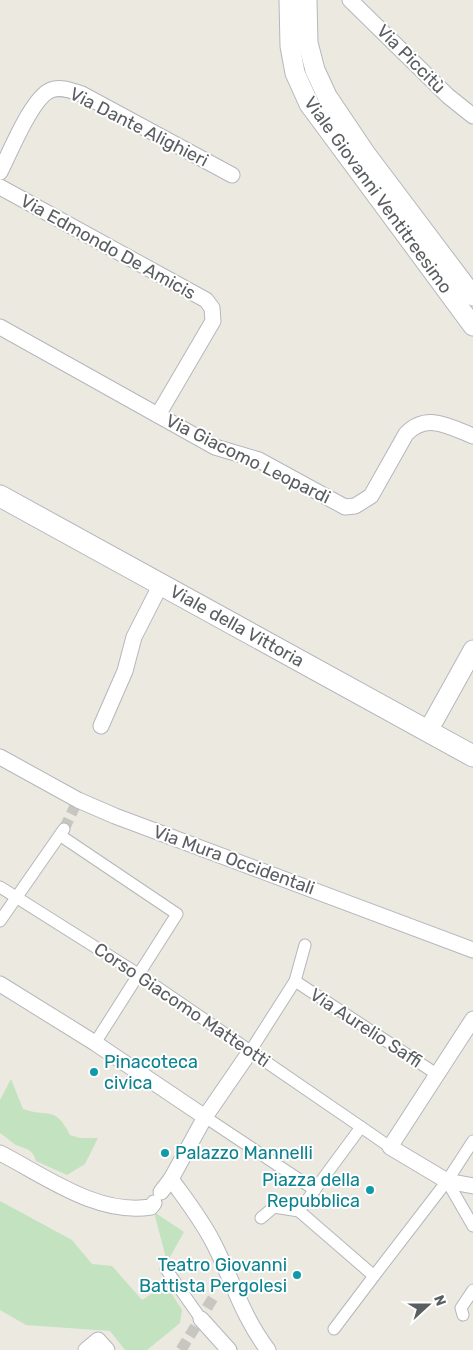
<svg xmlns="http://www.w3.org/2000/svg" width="473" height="1350" viewBox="0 0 473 1350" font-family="Rubik,sans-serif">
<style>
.green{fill:#c2e2c0}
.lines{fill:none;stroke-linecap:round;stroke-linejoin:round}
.pedestrian-tunnel{stroke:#c8c6c1;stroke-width:11;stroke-dasharray:11 5.5;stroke-linecap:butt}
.pedestrian-casing{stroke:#b4b7bb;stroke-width:13}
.minor-casing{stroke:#b4b7bb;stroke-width:17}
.tertiary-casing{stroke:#b4b7bb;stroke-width:21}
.secondary-casing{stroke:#b3b7bb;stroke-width:23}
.pedestrian{stroke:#fff;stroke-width:11}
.minor{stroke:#fff;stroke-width:15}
.tertiary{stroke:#fff;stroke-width:19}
.secondary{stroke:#fff;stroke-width:21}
.culture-dot{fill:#0f9aa8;stroke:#fff;stroke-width:2}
.labels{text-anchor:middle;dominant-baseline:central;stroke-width:4;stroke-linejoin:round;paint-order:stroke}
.street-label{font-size:18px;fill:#5a5e61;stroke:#fff}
.culture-label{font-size:18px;fill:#0d838f;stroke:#fff;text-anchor:start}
</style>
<rect width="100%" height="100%" fill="#ece9e1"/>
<g class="green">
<path d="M11,1079l12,30c26,9 32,-4 47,26l10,3h18l-13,26 -18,11 -31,-14c-3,-12 -10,-12 -20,-16 -5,-3 -11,-9 -16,-12v-33z"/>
<path d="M0,1201l72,39 20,24 20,2 30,34 24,-15 16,25 -2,13 -33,27h-22l-15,-19 -84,-6 -26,-15z"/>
<path d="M154,1212l30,20 -17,30z"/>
</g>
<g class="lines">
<g class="pedestrian-tunnel">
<path d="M64,829l14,-29"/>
<path d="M181,1350l32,-52"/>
</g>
<g class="pedestrian-casing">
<g id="pedestrian">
<path d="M61,836l116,78 -82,129"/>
<path d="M0,887l138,87 223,153"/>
<path d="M0,921l64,-92"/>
<path d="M295,981l143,94"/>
<path d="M251,1050l44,-69 10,-36"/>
<path d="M205,1117l110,73"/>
<path d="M390,1147l-29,-20 -62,84 75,65 73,-95 26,-40"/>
<path d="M447,1181l26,45"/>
<path d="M261,1218l13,-11 25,4"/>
<path d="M166,1269l35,50"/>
<path d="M463,1315l-2,-7 12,-18"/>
<path d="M334,1329l40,-53"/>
</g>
</g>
<g class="minor-casing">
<g id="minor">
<path d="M350,0l98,96 25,20"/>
<path d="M0,172c10,-19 32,-75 51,-82 10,-4 21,1 31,4l150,81"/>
<path d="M0,187l206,113 6,8 1,13 -55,94"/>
<path d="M0,327l215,120 44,13 86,47 10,-1 16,-10 35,-62c21,-22 44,-7 67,2"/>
<path d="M101,726l24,-55 9,-34 27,-53"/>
<path d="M0,757l78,43 37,16 358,134"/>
<path d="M0,984l95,59 110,74"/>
<path d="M473,1019l-83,128 57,34 26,5"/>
<path d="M251,1050l-46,67 -34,62c15,21 31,41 43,65 19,37 28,72 54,106"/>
<path d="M0,1153c45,23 98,63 151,54l3,-4"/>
<path d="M161,1192l10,-13"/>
<path d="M201,1319l28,31"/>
<path d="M86,1350l12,-10 9,10"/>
</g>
</g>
<g class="tertiary-casing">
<g id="tertiary">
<path d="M289,0l1,46 5,27 14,31 164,222"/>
<path d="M307,0l1,43 7,27 12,26 39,58 107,142"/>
<path d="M428,731l45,-81"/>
</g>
</g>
<g class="secondary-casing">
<path id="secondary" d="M0,496l473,260"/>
</g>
<use href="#pedestrian" class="pedestrian"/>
<use href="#minor" class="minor"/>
<use href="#tertiary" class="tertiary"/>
<use href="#secondary" class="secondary"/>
</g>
<g class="culture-dot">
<circle cx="94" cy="1072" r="5"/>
<circle cx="165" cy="1153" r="5"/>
<circle cx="370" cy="1190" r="5"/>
<circle cx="297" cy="1275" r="5"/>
</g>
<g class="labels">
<g class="street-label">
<text transform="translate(411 59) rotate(45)">Via Piccitù</text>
<text transform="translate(139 127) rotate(27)">Via Dante Alighieri</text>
<text transform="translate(378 195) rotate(54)">Viale Giovanni Ventitreesimo</text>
<text transform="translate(108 247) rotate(29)">Via Edmondo De Amicis</text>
<text transform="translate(248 459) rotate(26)">Via Giacomo Leopardi</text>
<text transform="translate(237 626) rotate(29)">Viale della Vittoria</text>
<text transform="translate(234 860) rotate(20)">Via Mura Occidentali</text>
<text transform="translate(182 1005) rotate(34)">Corso Giacomo Matteotti</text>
<text transform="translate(366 1028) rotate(33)">Via Aurelio Saffi</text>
</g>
<g class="culture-label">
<text x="104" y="1062">Pinacoteca<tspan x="104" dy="21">civica</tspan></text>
<text x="175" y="1153">Palazzo Mannelli</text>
<text x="360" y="1180" text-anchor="end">Piazza della<tspan x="360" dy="21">Repubblica</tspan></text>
<text x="287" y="1265" text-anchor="end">Teatro Giovanni<tspan x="287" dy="21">Battista Pergolesi</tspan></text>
</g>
</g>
<g transform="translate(428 1305) rotate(69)" stroke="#ffffff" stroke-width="4" paint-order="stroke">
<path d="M0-4L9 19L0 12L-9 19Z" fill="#5a5e61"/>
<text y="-8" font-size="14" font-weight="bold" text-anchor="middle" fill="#5a5e61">N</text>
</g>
</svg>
